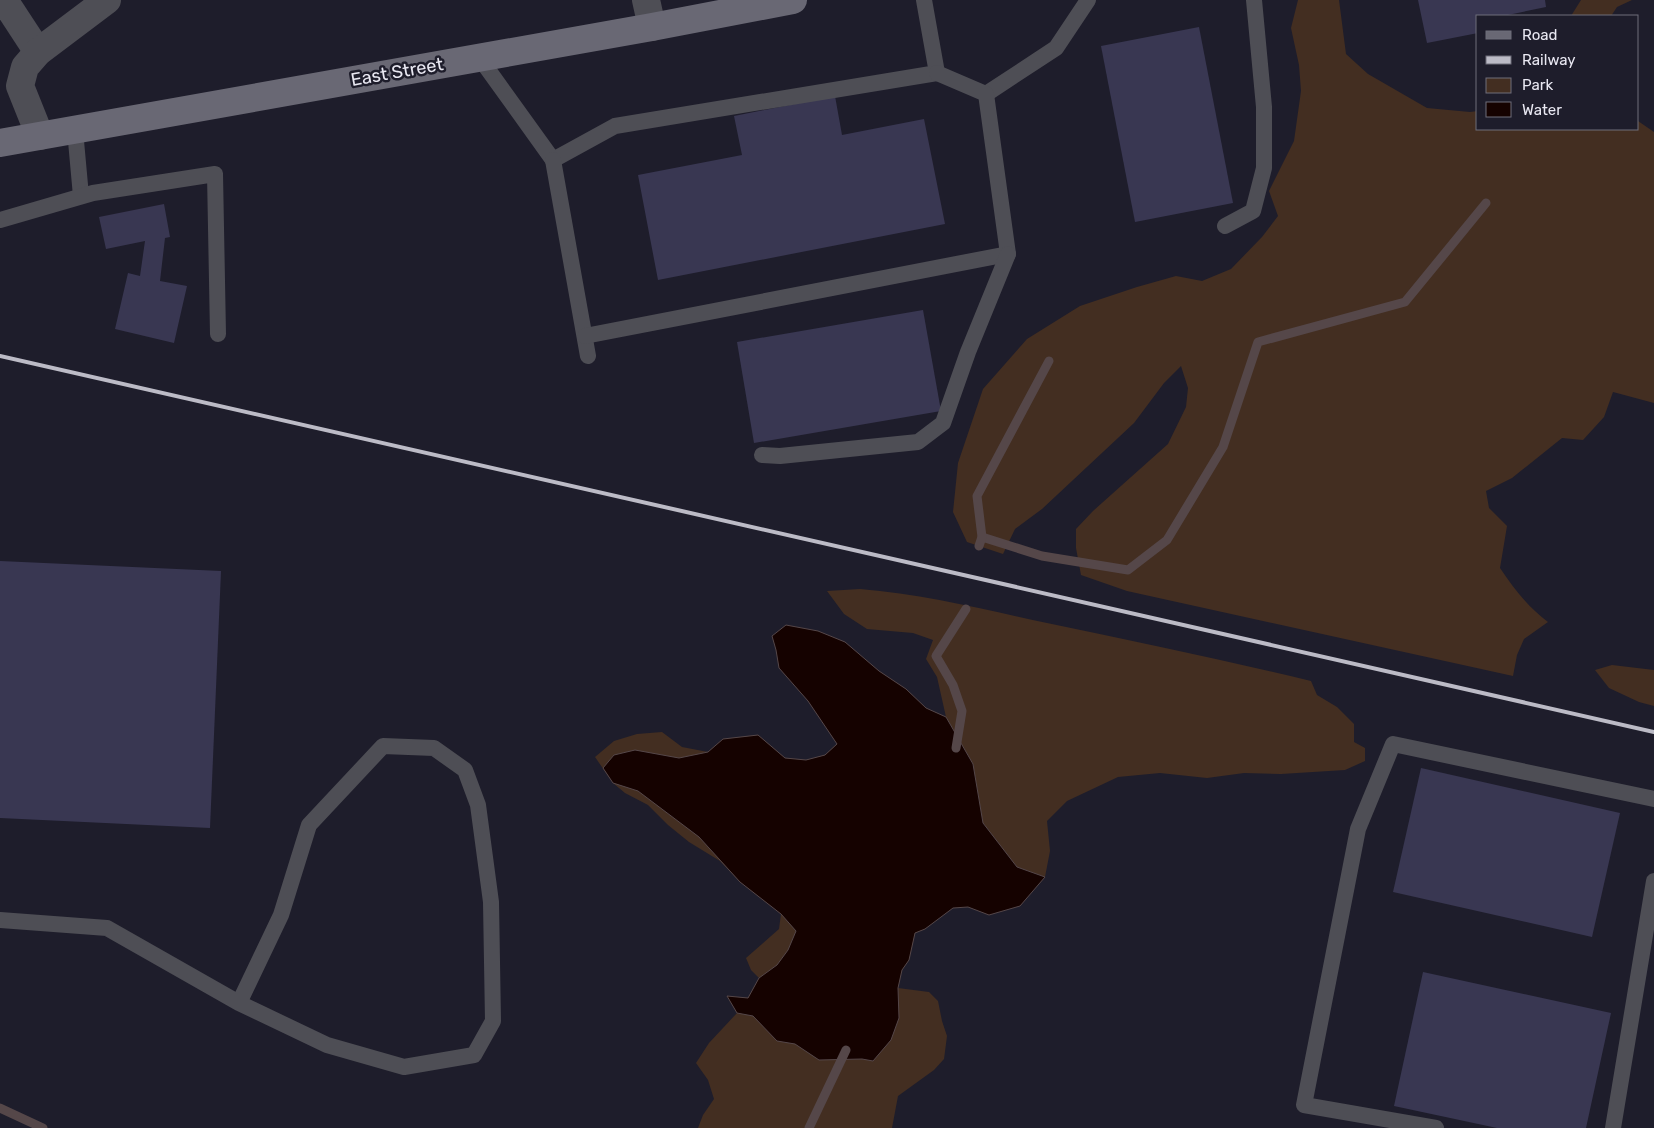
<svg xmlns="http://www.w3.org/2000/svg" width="1654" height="1128" viewBox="0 0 1654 1128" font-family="Rubik,sans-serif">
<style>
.green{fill:#432e21}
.water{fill:#150200;stroke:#554749}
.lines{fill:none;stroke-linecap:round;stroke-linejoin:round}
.stream{stroke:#554749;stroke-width:9}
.building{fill:#393752}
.service{stroke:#4e4e55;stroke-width:16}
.minor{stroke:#4e4e55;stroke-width:28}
.secondary{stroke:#696874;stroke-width:28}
.rail{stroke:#bcbbc6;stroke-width:4}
.labels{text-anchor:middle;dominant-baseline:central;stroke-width:5;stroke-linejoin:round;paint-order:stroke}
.street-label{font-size:18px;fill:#e9e8f2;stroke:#1e1d2b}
</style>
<rect width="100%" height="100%" fill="#1e1d2b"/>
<g class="green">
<path d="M1298,0h41l7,54 22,20 59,34 43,4 8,-1v18h160v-8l16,11v271l-41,-11 -9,25 -21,23 -21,-2 -50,40 -26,13 3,17 18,18 -7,42c14,21 28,39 48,54l-24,17 -7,16 -4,21 -386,-85 -46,-16 -5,-27v-19l17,-18 75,-67 18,-37 2,-19 -7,-22 -17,17 -30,40 -92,86 -27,20 -12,25 -36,-12 -14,-30 5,-49 25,-74 44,-50 53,-33 57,-19 39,-11 26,5 29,-12 31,-32 16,-21 -9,-25 25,-50 7,-50 -2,-26 -8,-37z"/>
<path d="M1581,0h51l-15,7 -6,9h-40z"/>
<path d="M860,589c63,5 126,21 187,34 88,18 176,37 264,58l6,14 20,12 17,17v18l11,6v13l-20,9 -64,4 -37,-1 -37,5 -47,-5 -42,4 -51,24 -20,20 3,30 -5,26 -28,-10 -34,-44 -10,-59 -27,-47 -9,-40 -11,-18 7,-19 -20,-7 -46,-4 -23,-15 -17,-23z"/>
<path d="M1612,665l42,5v36l-15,-4 -30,-14 -14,-18z"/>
<path d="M662,732l20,15 26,5 15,-13 35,-4 27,23 21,2 19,-5 12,-11 88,185 -10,4 -6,27 -7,10 -4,18 31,4 9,9 4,20 5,15 -3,23 -10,11 -36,26 -6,32h-194l5,-13 11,-16 -6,-19 -12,-17 13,-20 28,-30 -10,-17 21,2 11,-20 -8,-8 -5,-12 33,-29 2,-15 -41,-32 -20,-21 -31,-19 -21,-17 -20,-20 -23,-12 -12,-10 -18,-26 19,-16 23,-7z"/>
</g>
<path class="water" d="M786,625l32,6 27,11 34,29 27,18 20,19 20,9 27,47 10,59 34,44 28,10 -25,29 -31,9 -21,-8 -15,1 -28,21 -10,4 -6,27 -7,10 -4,18 1,30 -8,22 -18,21 -11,-2 -43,1 -24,-16 -18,-3 -24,-25 -16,-3 -10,-17 21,2 11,-20 18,-13 11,-15 8,-19 -15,-17 -41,-32 -41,-45 -61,-46 -25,-8 -10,-15 11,-13 21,-5 44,8 29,-6 15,-13 35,-4 27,23 21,2 19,-5 12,-11 -29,-43 -29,-33 -3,-18 -4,-14z"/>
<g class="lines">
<g class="stream">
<path d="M982,537l60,19 86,14 39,-30 56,-93 35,-105 147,-40 81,-99"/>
<path d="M979,546l3,-9 -5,-41 72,-135"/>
<path d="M956,748l6,-37 -9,-26 -17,-29 30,-47"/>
<path d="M0,1108l43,20"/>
<path d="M809,1128l37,-78"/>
</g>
</g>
<g class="building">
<path d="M1418,0h127l1,7 -43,9h-25v17l-51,10z"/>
<path d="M1199,27l34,176 -98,19 -34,-176z"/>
<path d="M835,96l7,39 82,-16 21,105 -287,56 -20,-105 104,-20 -8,-39z"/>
<path d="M164,204l6,33 -5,1 -5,43 27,5 -13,57 -59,-14 13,-56 12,3 5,-35 -39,8 -7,-32z"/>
<path d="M923,310l18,101 -187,32 -17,-101z"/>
<path d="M0,561l221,10 -11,257 -210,-10z"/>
<path d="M1421,768l199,45 -28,124 -199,-45z"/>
<path d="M1423,972l188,41 -25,115h-89l-103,-22z"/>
</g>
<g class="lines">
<g class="service">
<path d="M479,57l74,103 62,-34 322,-53 -13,-73"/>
<path d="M986,94l70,-46 32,-48"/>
<path d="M75,130l6,66"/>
<path d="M553,160l35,196"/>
<path d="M0,220l93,-27 122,-19 3,160"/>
<path d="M1225,226l28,-15 11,-43v-61l-10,-107"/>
<path d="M585,336l423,-82 -22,-160 -49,-21"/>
<path d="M762,455l18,1 138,-14 25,-19 25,-71 40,-98"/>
<path d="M0,920l107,8 132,75 88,42 77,22 70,-12 19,-34 -2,-119 -13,-97 -13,-35 -31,-22 -51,-2 -74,79 -28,90 -42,88"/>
<path d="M1436,1128l-132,-23 54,-276 35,-85 261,55"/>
<path d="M1613,1128l41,-247"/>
</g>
<g class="minor">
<path d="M4,0l34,52"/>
<path d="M646,0l6,27"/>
<path d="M40,136l-20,-50 5,-19 13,-15 69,-52"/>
</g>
<path class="secondary" d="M0,143l652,-116 141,-27"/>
<path class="rail" d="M0,356l1654,376"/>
</g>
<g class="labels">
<g class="street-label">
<text transform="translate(397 72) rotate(-10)">East Street</text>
</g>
</g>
<rect x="1476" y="15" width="162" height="115" fill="#1e1d2b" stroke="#6f6e7b"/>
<rect x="1486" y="31" width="25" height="8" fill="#696874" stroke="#6f6e7b"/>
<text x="1522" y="40" font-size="15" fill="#e9e8f2">Road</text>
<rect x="1486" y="56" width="25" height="8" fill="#bcbbc6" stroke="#6f6e7b"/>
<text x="1522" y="65" font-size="15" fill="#e9e8f2">Railway</text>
<rect x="1486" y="78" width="25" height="15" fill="#432e21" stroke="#6f6e7b"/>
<text x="1522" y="90" font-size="15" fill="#e9e8f2">Park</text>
<rect x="1486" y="102" width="25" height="15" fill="#150200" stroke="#6f6e7b"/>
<text x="1522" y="115" font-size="15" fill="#e9e8f2">Water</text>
</svg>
